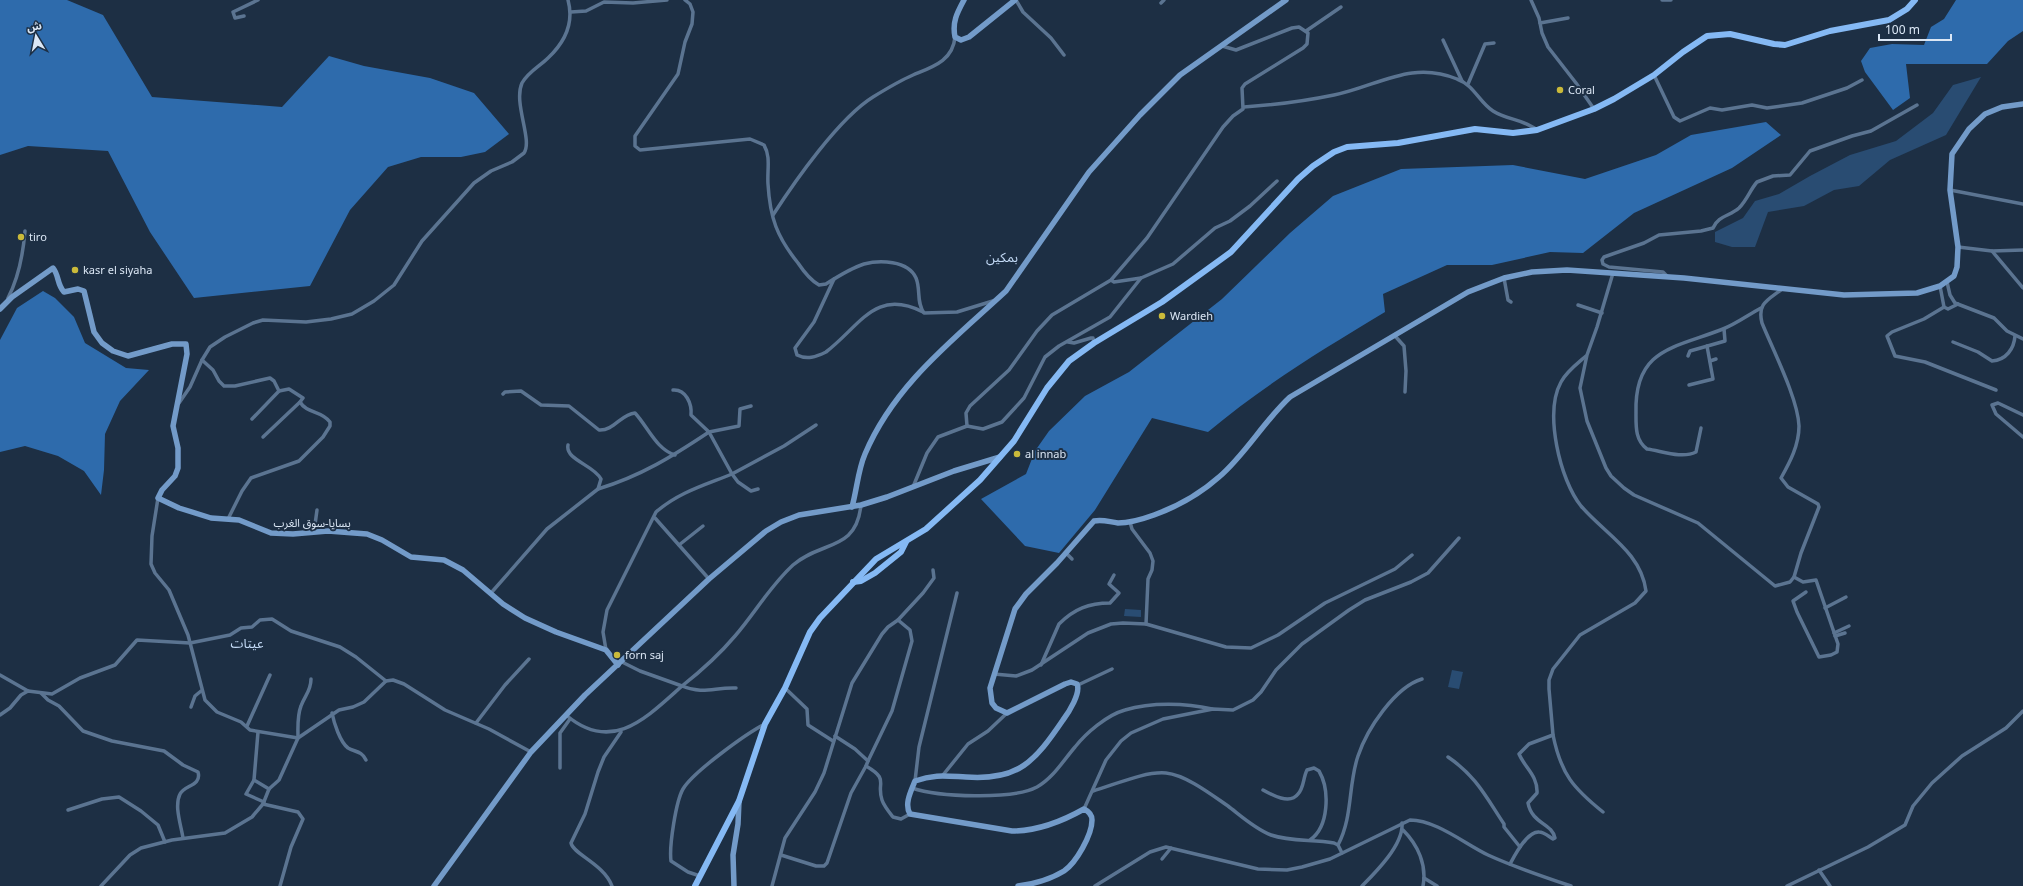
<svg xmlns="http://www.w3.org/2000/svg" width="2023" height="886" viewBox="0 0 2023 886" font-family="Georgia,'Noto Sans Arabic',serif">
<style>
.green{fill:#294c72}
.forest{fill:#2e6bac}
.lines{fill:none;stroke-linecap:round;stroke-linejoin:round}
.street{stroke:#5b7491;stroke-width:3.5}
.secondary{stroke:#739bc9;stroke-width:5.5}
.primary{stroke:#85b9f4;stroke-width:6}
.poi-dot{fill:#caba3a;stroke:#1d2f44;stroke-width:1.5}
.labels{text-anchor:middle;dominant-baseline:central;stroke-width:4;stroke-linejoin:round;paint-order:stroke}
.poi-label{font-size:11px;fill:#dbe7f5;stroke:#1d2f44;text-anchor:start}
.street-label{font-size:11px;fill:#dbe7f5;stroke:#1d2f44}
.quarter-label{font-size:13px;fill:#c4dbf7;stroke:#1d2f44}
</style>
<rect width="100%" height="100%" fill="#1d2f44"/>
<g class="green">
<path d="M1981,77l-35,58 -56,25 -31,26 -25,4 -30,16 -36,6 -13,35h-23l-17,-5v-10l28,-14 12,-17 24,-7 31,-18 40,-21 46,-14 37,-28 20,-28z"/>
<path d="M1125,609l16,1v7l-17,-1z"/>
<path d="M1452,670l11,2 -4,17 -11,-2z"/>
</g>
<g class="forest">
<path d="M0,0h67l36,15 49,82 130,10 47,-51 35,10 66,12 44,15 35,41 -24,18 -24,5h-40l-33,10 -38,43 -40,76 -116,12 -44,-66 -42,-81 -80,-5 -28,9z"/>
<path d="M1956,0h67v31l-15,10 -21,23h-81l4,34 -17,12 -28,-38 -4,-11 9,-13 22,-4 32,1 7,-18 13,-8z"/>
<path d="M1766,122l15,13 -49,33 -98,45 -51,40 -33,-1 -58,13h-45l-64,29 2,18c-63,38 -121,73 -177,120l-56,-14 -57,92 -36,43 -34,-7 -44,-47 45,-25 9,-23 14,-20 36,-35 44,-24 93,-73 68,-66 43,-37 68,-27 112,-4 72,14 71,-24 35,-20z"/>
<path d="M43,291l12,7 19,19 11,26 41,25 23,2 -29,31 -15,33 -1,36 -3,25 -17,-24 -26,-15 -33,-10 -25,6v-112l17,-32z"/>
</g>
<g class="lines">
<g class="street">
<path d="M685,0l5,4 3,8 -1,12 -7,18 -7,32 -43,62v10l5,4 110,-11 14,6c7,12 3,25 4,39 2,34 9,53 30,79 6,9 12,17 21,22l7,-1c11,-7 25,-16 38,-20 15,-4 44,-4 52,14 5,12 0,24 8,35l33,-1 39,-12"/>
<path d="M1016,0l7,12 28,26 13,17"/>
<path d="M1531,0l8,18 3,15 6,14 28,36 18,26"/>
<path d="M1662,0h9"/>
<path d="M1161,3l3,-3"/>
<path d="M571,12l15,-1 18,-9 29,1 34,-3"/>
<path d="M244,16l-9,2 -2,-6 25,-12"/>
<path d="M1540,23l28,-5"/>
<path d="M1306,31l35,-24"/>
<path d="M1443,40l19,41"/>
<path d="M1654,75l20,42 6,4 30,-13 12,2 30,-5 15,3 35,-5 45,-15 15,-8"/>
<path d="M1468,84l17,-40 9,-1"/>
<path d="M1244,107c30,-2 61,-6 90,-12 44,-9 77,-35 123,-16 17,6 22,23 36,32 14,9 30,8 44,19"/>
<path d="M1950,190l73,14"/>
<path d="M773,215c22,-34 66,-97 100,-118 13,-8 26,-16 40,-22 19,-8 40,-14 42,-38"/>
<path d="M1958,247l34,4 31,-1"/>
<path d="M1992,251l31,37"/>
<path d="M1613,273l-16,54 -10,28 -7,33 7,33 19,47 5,8 13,12 10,7 64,28 77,63 15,-4 4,-5 7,-24 18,-46 -1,-3 -30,-17 -7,-9c9,-16 18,-33 18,-52 -1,-27 -26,-76 -37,-103 -5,-20 6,-23 20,-34"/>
<path d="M1668,277l-5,-5 -54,-5 -6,-3 -1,-4 2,-3 40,-14 15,-8 42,-4 12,-3c5,-12 17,-12 26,-20 8,-8 11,-18 18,-26l16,-6 17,-1 20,-24 42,-15 19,-5 46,-26"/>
<path d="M1504,278l4,22 3,2"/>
<path d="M834,279l-20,43 -19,26 2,7c10,5 19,2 29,-3 35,-27 49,-64 97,-40"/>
<path d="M1111,280l3,2 27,-4 32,-14 42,-36 15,-7 20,-15 27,-25"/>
<path d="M1947,282l3,13 5,8 39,15 13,13 16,8"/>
<path d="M1940,286l4,21 -20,12 -32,13 -5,4 8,20 30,6 71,28"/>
<path d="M8,298c11,-21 15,-43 17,-67"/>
<path d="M1578,305l24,8"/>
<path d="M1944,307l4,2 10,-5"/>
<path d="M1395,336l9,10 2,25 -1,21"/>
<path d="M1068,342l6,1 17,-5h2l1,5"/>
<path d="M1953,342l25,10 14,9c14,-1 22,-12 23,-25"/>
<path d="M1688,356l2,-5 35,-10 -1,-12"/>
<path d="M202,360l11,10 6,11 5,5h11l35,-8 4,3 5,10 -27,28"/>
<path d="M1710,361l6,-2"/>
<path d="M1689,385l24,-6 -6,-33"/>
<path d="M503,394l2,-2 16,-1 20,14 28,1 30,24c15,1 22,-16 36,-17 13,14 21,36 40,42"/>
<path d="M179,403l11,-16 12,-27 8,-13 15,-10 28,-14 10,-3 43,2 25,-3 21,-5 22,-13 20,-16 28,-44 52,-58 17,-12 21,-9 12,-9c9,-13 -11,-50 -2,-70 6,-11 18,-17 26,-25 17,-16 26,-36 20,-58"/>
<path d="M2023,415l-25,-12 -6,2 4,9 27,23"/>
<path d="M967,426l-1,-13 4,-7 39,-36 28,-39 15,-16 59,-35 36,-42 76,-111 10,-11 10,-7 -1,-21 3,-4 58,-36 4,-4 1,-11 -9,-6 -7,1 -56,22 -14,-4"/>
<path d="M1701,428l-5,24c-14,7 -34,-1 -49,-3 -12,-9 -11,-23 -11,-36 -2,-65 39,-65 87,-84 13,-5 25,-14 38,-21"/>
<path d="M263,437l37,-35"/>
<path d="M913,487l14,-34 11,-16 29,-11 16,3 19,-7 22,-24 21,-41 14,-11 51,-29 31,-39"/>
<path d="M598,489c43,-13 75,-33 111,-57l-18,-17c1,-11 -5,-26 -18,-25"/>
<path d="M758,489l-7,2 -13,-9 -6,-8 52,-28 32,-21"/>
<path d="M158,498l-6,38 -1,28 4,9 14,17 19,45 17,65 12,12 24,10 9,8 48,8c0,-11 -1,-22 3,-32 4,-11 10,-15 10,-27"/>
<path d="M655,518l54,61"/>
<path d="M228,519l14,-28 9,-13 48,-17 24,-24 7,-11v-4c-9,-12 -23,-8 -30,-20l3,-4 -14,-9 -10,2"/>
<path d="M1130,522l2,7 18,24 3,8 -1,9 -4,9 -2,45"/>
<path d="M314,532l3,-22"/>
<path d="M679,545l24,-19"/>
<path d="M1066,553l6,6"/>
<path d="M1794,577l9,5 13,-2 22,64 -1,8 -6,3 -12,2 -22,-45 -4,-11 13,-9"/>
<path d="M491,593l56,-64 51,-40 3,-10c-7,-14 -36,-19 -33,-34"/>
<path d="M1825,608l21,-11"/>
<path d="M898,620l25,-27 11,-15 -1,-8"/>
<path d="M1834,633l15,-7"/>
<path d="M1835,636l10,-3"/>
<path d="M606,650l-3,-18 4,-22 49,-98c23,-20 49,-27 76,-38l-23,-42 30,-6 1,-17 11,-3"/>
<path d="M622,662l18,9 42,15c19,-15 37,-31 53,-50 20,-23 35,-50 58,-71 29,-25 63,-13 68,-60"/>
<path d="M1041,665l18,-41c15,-15 30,-21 51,-21l9,-10 -10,-9 5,-9"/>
<path d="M994,674l22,2 16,-6 56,-37 23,-9 12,-1 23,1 80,23 25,1 27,-13 47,-32 70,-34 17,-14"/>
<path d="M0,675l28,16"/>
<path d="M1078,685l34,-16"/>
<path d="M785,688l22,21 1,16 25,16"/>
<path d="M41,693l7,7 11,6 24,25 29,10 52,10 19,14 15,7c4,14 -14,13 -18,22 -6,12 1,31 3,44"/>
<path d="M191,707l4,-11 6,-5"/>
<path d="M332,713c2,10 8,29 16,35 7,4 14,3 18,12"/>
<path d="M0,715l10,-7 11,-13 7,-4 24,3 28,-16 35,-13 22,-25 53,3 40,-8 11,-7 11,-1 8,-7 12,-1 19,12 49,16 16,10 30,24"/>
<path d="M566,715c46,39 80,3 116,-29 22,9 32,1 54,2"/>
<path d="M476,723l29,-38 24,-26"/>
<path d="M247,726l23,-51"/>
<path d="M258,732l-4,48 15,9"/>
<path d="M1553,735c8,39 20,53 50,77"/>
<path d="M835,736l20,13 13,12 -2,5c24,14 10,16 16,34 2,6 7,12 11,17l8,2 9,-5"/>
<path d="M1448,757c28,19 38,40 56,67v3l16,20"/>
<path d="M560,768v-35l10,-14"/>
<path d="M943,775l25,-31 20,-13 19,-18"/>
<path d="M254,780l-8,14 18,8"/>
<path d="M915,781l4,-34 38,-154"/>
<path d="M912,788c26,9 101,12 125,-1 16,-9 26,-26 38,-40 11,-14 32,-32 50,-37 26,-8 61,-7 87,-1"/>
<path d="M1263,790c9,5 27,15 35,4 6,-6 5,-16 9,-24l7,-2 5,3c11,19 10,56 -9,69"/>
<path d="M1093,791c21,-6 52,-20 73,-18 20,2 46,22 62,33 13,10 27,23 43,29 20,7 42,4 63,8l4,2 4,8"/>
<path d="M263,804l35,8 5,7 -12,28 -11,39"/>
<path d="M1084,809l22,-49 15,-19 10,-8 32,-14 50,-10 20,1 20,-10 8,-8 15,-22 26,-26 47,-34 16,-10 46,-18 17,-9 31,-35"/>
<path d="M68,810l34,-11 17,-2 22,14 17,14 7,17"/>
<path d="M1403,830c15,15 24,35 20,56"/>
<path d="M1338,845c15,-28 10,-60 20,-89 9,-27 37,-69 64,-77"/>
<path d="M781,855l35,11h8l3,-3 24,-70 15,-27"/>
<path d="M1162,859l9,-11"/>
<path d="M1510,864c5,-9 17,-33 29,-32 5,0 9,4 14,7l2,-1c-3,-15 -23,-14 -27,-35l9,-10c1,-17 -12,-25 -18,-39l10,-10 24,-9 -4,-46v-9l4,-11 27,-34 55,-32 11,-12c-5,-39 -41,-57 -65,-85 -21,-26 -37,-93 -20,-124 5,-10 17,-19 25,-26"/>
<path d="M1819,870l11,16"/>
<path d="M700,876l-12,-4 -17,-11c-2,-15 5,-60 12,-72 10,-17 64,-56 82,-65"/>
<path d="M1424,878l13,8"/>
<path d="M101,886l29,-31 11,-7 31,-8 53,-7 27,-16 11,-13 6,-15 10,-9 19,-42 41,-28 14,-3 11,-5 22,-21 7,-1 11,4 41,26 44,19 42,23"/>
<path d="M612,886c-8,-22 -39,-32 -41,-43l14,-29 13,-42 6,-15 17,-25"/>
<path d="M772,886l13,-48 30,-46 9,-19 28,-90 30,-49 6,-7 10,-7 12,10 2,11 -20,70 -24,50"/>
<path d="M1095,886l55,-34 16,-5 92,22 29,1 15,-3 28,-8 80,-39c26,0 55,24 78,35 26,12 56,22 83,31"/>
<path d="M1362,886c14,-14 42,-42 40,-63"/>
<path d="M1787,886l81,-39 37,-22 8,-19 19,-23 30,-27 44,-28 17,-17"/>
</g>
<g class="secondary">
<path d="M964,0c-7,13 -12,22 -9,37l6,3 8,-3 46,-37"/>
<path d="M0,309l12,-12 41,-29c6,7 4,17 11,24l14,-3 6,2 10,41 8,11 11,8 15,5 44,-12h14l1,10 -14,72 5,22v20l-3,8 -13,14 -4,8 21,10 32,10 28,2 32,13 22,1 35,-3 39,3 15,6 29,17 33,3 19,10 40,34 22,14 31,14 50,18 12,15"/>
<path d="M852,507c5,-18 6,-37 13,-53 29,-69 88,-114 141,-163l83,-119 51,-57 40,-40 106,-75"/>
<path d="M434,886l97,-134 54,-57 124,-116 57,-48 15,-9 18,-7 62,-10 26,-8 67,-26 46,-14"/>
<path d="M734,886l-1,-31 5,-31 1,-23"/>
<path d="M1018,886c15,-2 33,-7 46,-15 12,-8 28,-36 28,-51 0,-5 -4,-9 -8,-11 -23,13 -46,22 -72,22l-102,-17c-6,-10 1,-23 5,-33 19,-7 31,-5 51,-4 53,4 69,-16 97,-57 6,-8 18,-27 14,-36l-6,-2 -6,2 -58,29 -11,-5 -4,-5 -2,-15 25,-79 11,-15 31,-31 37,-42c9,-2 15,1 24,2 11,0 25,-4 36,-8 22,-8 47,-22 65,-38 26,-22 45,-56 71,-80l178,-105 36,-14 28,-6 35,-2 117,8 160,17 73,-2 23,-7 14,-10 3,-9 1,-20 -8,-57 2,-36 17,-25 16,-15 17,-7 21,-3"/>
</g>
<g class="primary">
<path d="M853,582l8,-1 14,-8 26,-21 5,-10"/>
<path d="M695,886l44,-85 26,-77 20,-36 25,-56 10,-14 56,-59 50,-30 54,-49 34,-39 33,-53 22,-27 25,-18 68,-41 69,-50 67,-73 15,-13 21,-14 13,-5 51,-4 77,-14 38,4 24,-3 57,-21 20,-10 40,-24 29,-23 24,-16 23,-2 44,10 11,1 45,-14 59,-11 18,-11 8,-9"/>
</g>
</g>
<g class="poi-dot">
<circle cx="1560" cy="90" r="4"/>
<circle cx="21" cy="237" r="4"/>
<circle cx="75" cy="270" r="4"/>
<circle cx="1162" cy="316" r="4"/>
<circle cx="1017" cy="454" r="4"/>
<circle cx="617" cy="655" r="4"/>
</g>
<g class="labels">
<g class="poi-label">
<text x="1568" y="90">Coral</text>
<text x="29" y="237">tiro</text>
<text x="83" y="270">kasr el siyaha</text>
<text x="1170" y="316">Wardieh</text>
<text x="1025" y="454">al innab</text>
<text x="625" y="655">forn saj</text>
</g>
<g class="street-label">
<text x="312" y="523">بسايا-سوق الغرب</text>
</g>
<g class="quarter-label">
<text x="1002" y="258">بمكين</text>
<text x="247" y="644">عيتات</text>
</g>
</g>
<g transform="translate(36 36) rotate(350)" stroke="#1d2f44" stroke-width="3" paint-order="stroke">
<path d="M0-3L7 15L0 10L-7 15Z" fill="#dbe7f5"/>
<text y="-6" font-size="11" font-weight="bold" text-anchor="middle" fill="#dbe7f5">ش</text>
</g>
<path d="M1879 34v6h72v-6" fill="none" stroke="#dbe7f5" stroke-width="2"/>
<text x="1885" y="34" font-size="12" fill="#dbe7f5" stroke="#1d2f44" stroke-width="3" paint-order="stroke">100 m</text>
</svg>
